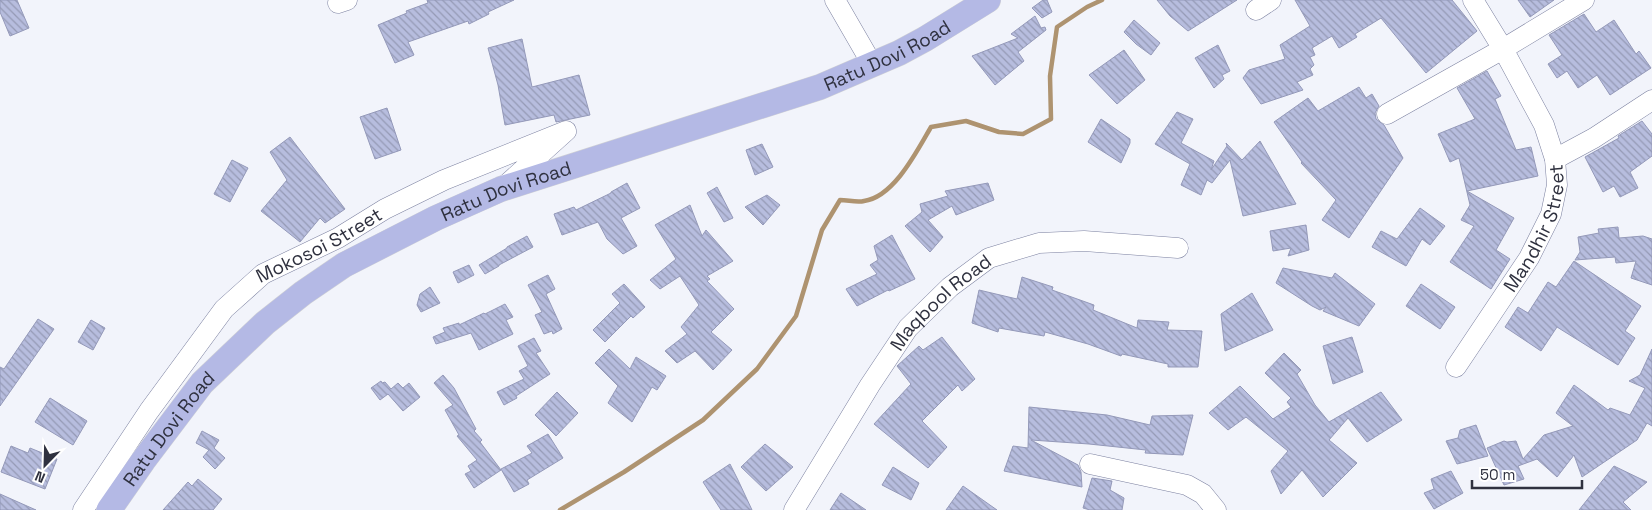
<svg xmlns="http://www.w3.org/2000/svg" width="1652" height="510" viewBox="0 0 1652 510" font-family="'Space Grotesk',sans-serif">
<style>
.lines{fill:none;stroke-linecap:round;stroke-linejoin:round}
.stream{stroke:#ae9370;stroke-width:4.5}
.building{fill:url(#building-back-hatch);stroke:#9499b9}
.minor-casing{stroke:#7c81a0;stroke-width:21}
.major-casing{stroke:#d1d2d5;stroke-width:26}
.minor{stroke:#fff;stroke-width:20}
.major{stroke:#b4b9e5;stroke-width:25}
.labels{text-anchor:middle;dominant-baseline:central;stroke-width:4;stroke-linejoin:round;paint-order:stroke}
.street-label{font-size:19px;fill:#2f313f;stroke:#fff}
</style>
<defs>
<pattern id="building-back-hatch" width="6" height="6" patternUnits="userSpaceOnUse" patternTransform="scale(1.25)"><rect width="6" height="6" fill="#b7bdde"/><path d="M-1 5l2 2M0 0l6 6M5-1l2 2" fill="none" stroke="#959ab5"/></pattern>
</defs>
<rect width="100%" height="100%" fill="#f2f4fb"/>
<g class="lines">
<path class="stream" d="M560,510l64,-38 79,-52 54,-51 39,-53 26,-86 18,-30c8,0 17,3 24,1 30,-4 53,-50 67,-74l35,-6 33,11 24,2 28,-15 -1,-43 7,-49 30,-20 15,-7"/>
</g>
<g class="building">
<path d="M0,0h17l12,28 -19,8 -10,-24z"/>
<path d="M427,0h87l-26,12 1,2 -20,10 -1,-3 -60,21 6,13 -19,8 -17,-38 29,-12 -1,-2 22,-8z"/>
<path d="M1043,0h4l5,12 -10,6 -10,-10z"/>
<path d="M1157,0h80l-49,31 -18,-15z"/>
<path d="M1295,0h157l25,31 -51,42 -45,-55 -26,16 2,3 -18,11 -7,-12 -20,12 3,7 -5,2 4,8 -4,4 3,6 -16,7 6,8 -42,14 -18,-26 6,-8 36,-11 -5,-14 30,-19z"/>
<path d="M1518,0h36l-24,17z"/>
<path d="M1584,14l12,18 18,-12 22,34 3,-3 12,17 -41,27 -13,-20 -19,13 -11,-17 -10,7 -9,-14 14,-9 -13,-20z"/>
<path d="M1035,16l6,12 4,-1 1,3 -28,22 6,9 -29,24 -23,-29 46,-18 -7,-4z"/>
<path d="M1134,20l26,23 -9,12 -15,-11 -12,-12z"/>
<path d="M522,39l10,48 47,-12 11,40 -34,7 -2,-7 -49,10 -7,-40 -10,-37z"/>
<path d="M1218,45l12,26 -8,4 2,4 -10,9 -19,-30z"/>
<path d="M1124,50l21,30 -28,24 -28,-29z"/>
<path d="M1487,71l14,25 -6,3 21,51 15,-3 7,29 -71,15 47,27 -18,32 14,9 -19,30 -41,-27 24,-36 -13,-6 9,-15 -11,-47 -9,4 -12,-28 37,-15 -18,-31z"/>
<path d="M1359,87l7,11 6,-4 7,12 -4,7 1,6 8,6 19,33 -54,80 -27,-18 14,-20 -35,-37 1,-1 -28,-40 34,-24 10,13z"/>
<path d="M387,108l14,42 -26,9 -15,-42z"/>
<path d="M1177,112l16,7 -12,24 33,18 -3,9 16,-24 -1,-3 16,17 18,-19 36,63 -53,12 -13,-56 -18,23 -5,-3 -6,15 -20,-10 9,-21 -35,-20z"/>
<path d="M1101,119l29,20v4l-9,20 -33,-21z"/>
<path d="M1642,121l10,13v22l-22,16 8,16 -18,9 -6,-11 -11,6 -18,-35 34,-19 -1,-2z"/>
<path d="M290,137l55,72 -20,14 -5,-5 -20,24 -39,-31 26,-31 -17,-28z"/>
<path d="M762,144l11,23 -18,8 -9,-25z"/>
<path d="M232,160l16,8 -18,34 -16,-8z"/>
<path d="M627,183l13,25 -19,10 16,28 -14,8 -16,-15 -9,-17 -36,13 -8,-21 20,-7 2,3 35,-17v-1z"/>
<path d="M988,183l6,17 -38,15 -4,-9 -24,14 15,17 -13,15 -25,-26 17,-14 -2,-8 28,-8 -3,-5z"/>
<path d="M717,187l16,31 -9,4 -17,-29z"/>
<path d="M767,195l13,10 -17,20 -18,-18z"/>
<path d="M690,205l12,31 4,-6 27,31 -26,15 3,3 -3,2 27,28 -23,23 21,18 -19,20 -18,-19 -18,12 -12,-12 22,-17 -6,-7 18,-22 -19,-29 -20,13 -10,-9 26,-21 -21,-34z"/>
<path d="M1420,208l25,18 -15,19 -8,-6 -16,27 -34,-19 9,-16 16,8z"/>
<path d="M1306,225l3,25 -21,6 3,-8 -18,3 -3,-20z"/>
<path d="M1618,227l1,11 24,-2 9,3v46l-21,-7 5,-17 -20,2 -1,-6 -40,3 5,-8 -2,-15 21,-4 -1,-4z"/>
<path d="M892,235l23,44 -26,12 -1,-1 -31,16 -11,-17 31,-15 -7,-9 8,-5 -4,-14z"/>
<path d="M527,236l6,11 -34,18v1l-14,8 -6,-9 28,-17v-1z"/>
<path d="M1574,261l67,45 -16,25 10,7 -17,27 -61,-38 -16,24 -36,-24 13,-20 10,6 20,-31 8,5z"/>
<path d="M469,265l5,10 -16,8 -5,-11z"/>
<path d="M1283,268l49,10 3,-5 40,31 -16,22 -36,-15 3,-4 -6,3 -8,-4 -36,-23z"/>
<path d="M548,275l7,14 -9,5 16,35 -9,5 -1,-3 -8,3 -9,-19 7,-3 -14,-27z"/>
<path d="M1022,277l31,10 -1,3 42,15 -1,5 44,18 1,-8 31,2 -2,8 35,1 -4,36h-30v-3l-46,-10 -1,2 -33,-12 -43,-12 -1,4 -45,-8 -1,4 -26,-9 7,-33 38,9z"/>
<path d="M624,284l21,23 -12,11 -2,-2 -26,26 -12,-12 27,-27 -8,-9z"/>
<path d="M1421,284l34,23 -15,22 -34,-23z"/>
<path d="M430,287l10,16 -19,9 -4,-7 3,-11z"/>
<path d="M1252,293l21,37 -48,21 -4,-37z"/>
<path d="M505,304l8,13 -7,3 7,14 -34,16 -8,-17 -35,11 -3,-7 12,-5 -2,-4 16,-5v2l25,-12 1,1z"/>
<path d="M38,319l16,10 -54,77v-39l4,2z"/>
<path d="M91,320l14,8 -12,22 -15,-8z"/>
<path d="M942,337l33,42 -13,12 -4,-6 -36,36 25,26 -19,21 -54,-44 37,-40 -14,-18 22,-20 4,4z"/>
<path d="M1352,337l11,35 -30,12 -10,-38z"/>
<path d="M534,338l7,13 -5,2 14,21 -34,22 1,2 -13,7 -7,-13 27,-13 -5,-8 9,-5 -10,-20z"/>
<path d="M609,349l21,20 6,-12 30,19 -9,14 -5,-3 -20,35 -24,-19 10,-17 -23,-23z"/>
<path d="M1652,349v77l-5,-3 -10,17 -55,37 -8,-22 -17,22 -20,-18 -19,7 6,13 -20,6 -17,-37 17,-7 3,1 9,-1 7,18 21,-24 29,-9 -17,-13 18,-28 34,25 2,-2 20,7 15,-27 -16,-7 11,-6z"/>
<path d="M1284,353l17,17 -4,4 18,31 14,17 52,-30 21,28 -35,22 -19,-24 -19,22 28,23 -34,34 -21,-27 -21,24 -10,-23 17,-20 -42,-34 -18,13 -19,-17 31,-27 33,33 18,-12 -4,-5 4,-4 -26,-25z"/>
<path d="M443,375l11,13 22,41 -2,2 8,9 -2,2 21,28 -27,18 -9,-14 6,-3 -3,-5 9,-6 -20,-24 2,-1 -14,-25 8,-5 -19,-22z"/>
<path d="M381,381l1,2 3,-1 6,7 7,-6 5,5 6,-5 11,14 -17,14 -15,-17 -8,6 -9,-12z"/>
<path d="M557,392l21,21 -22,23 -21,-21z"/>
<path d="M50,398l37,23 -14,24 -38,-23z"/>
<path d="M1029,407l78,8 43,10 2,-9 41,-1 -10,40 -38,-2 1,-3 -57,-6 -58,-4 47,25 3,7 1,15 -78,-16 9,-25 15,2z"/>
<path d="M1476,425l12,31 -31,8 -11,-23 12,-3 2,-8z"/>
<path d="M202,431l17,9 -5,8 11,10 -10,11 -12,-12 6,-7 -13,-7z"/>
<path d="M548,434l15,24 -36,22 2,4 -15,8 -13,-23 31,-16 -5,-7z"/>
<path d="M765,444l28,23 -27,24 -25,-24z"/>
<path d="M11,446l17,7 2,-5 27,11 -12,30 -44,-17z"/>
<path d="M730,464l8,16 14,30h-31l-18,-28z"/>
<path d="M1614,466l33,16 -24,20 8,8h-52z"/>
<path d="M893,467l26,16 -8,17 -29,-15z"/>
<path d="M1451,471l12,22 -29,16 -10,-16 10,-4 -3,-10z"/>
<path d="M1092,478l20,3 -2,9 14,8 -2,12h-32l-7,-2z"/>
<path d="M198,479l24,20 -9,11h-50l25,-28 4,4z"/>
<path d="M963,486l34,24h-51z"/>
<path d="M841,493l25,17h-36z"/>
<path d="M0,494l36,16h-36z"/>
</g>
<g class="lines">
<g class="minor-casing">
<g id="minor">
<path d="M835,0l37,64"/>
<path d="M338,3l9,-3"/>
<path d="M1256,10l15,-10"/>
<path d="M1387,114l116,-65 81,-49"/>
<path d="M1555,159l39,-21 58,-38"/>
<path id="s1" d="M1456,367l73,-109 22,-44 6,-29 -2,-26 -11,-34 -41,-76 -30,-49"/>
<path d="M1090,464l97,21 16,9 13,16"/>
<path id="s2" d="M83,510l66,-99 75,-102 39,-35 75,-36 47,-29 59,-29 122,-49 -61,55"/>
<path id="s3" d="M794,510l76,-125 38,-57 42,-41 39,-29 50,-15 45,-2 94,7"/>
</g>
</g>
<g class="major-casing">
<g id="major">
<path id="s4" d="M109,510l34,-49 59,-78 63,-60 38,-30 41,-28 92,-47 65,-29 319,-102 79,-34 26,-14 63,-39"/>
</g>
</g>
<use href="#minor" class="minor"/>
<use href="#major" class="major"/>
</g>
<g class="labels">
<g class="street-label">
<text stroke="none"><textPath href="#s4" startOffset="926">Ratu Dovi Road</textPath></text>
<text stroke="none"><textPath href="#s4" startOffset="521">Ratu Dovi Road</textPath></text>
<text stroke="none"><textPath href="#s1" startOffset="162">Mandhir Street</textPath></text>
<text stroke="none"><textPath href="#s2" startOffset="361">Mokosoi Street</textPath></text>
<text stroke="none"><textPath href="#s3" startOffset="256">Maqbool Road</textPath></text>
<text stroke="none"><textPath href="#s4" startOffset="101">Ratu Dovi Road</textPath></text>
</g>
</g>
<g transform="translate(45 465) rotate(203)" stroke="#ffffff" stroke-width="4" paint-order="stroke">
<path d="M0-4L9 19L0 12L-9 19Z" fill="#2f313f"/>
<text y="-8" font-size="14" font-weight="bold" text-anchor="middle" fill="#2f313f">N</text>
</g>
<path d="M1472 480v8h110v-8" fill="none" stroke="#2f313f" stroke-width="2.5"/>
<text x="1480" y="480" font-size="15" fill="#2f313f" stroke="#ffffff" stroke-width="4" paint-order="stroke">50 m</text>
</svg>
